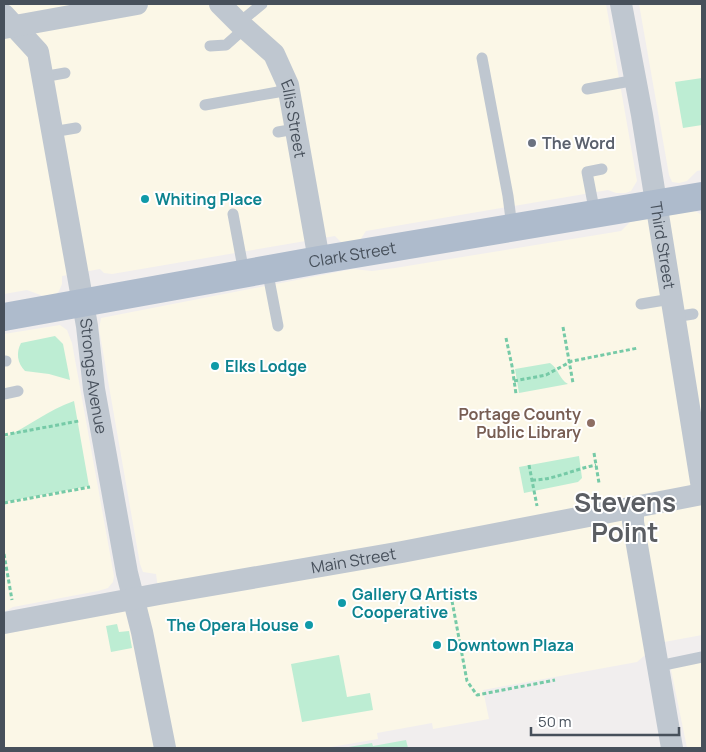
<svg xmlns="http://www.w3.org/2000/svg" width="706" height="752" viewBox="0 0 706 752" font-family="Manrope,sans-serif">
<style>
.commercial{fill:#fbf7e7}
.green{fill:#bdedd3}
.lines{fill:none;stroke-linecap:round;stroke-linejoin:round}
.path{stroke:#76caa7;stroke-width:3;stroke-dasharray:4 2.5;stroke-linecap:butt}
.service{stroke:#bfc7d0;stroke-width:11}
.minor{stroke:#bfc7d0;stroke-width:22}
.primary{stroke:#aebbcc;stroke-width:28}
.worship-dot{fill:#6b7280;stroke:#fff;stroke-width:2}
.culture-dot{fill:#0f9aa8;stroke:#fff;stroke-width:2}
.education-dot{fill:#8d6e63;stroke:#fff;stroke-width:2}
.labels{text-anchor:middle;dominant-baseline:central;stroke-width:4;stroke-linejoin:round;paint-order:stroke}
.street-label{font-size:16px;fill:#47505b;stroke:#fff}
.worship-label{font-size:16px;font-weight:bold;fill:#5b616d;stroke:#fff;text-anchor:start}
.culture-label{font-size:16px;font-weight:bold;fill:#0d838f;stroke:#fff;text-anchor:start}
.education-label{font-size:16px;font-weight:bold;fill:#785e54;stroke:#fff;text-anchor:end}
.town-label{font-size:26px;font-weight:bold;fill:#5b5e63;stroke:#fff}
</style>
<rect width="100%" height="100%" fill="#f1eeee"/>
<g class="commercial">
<path d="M4,4h602l31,177 -6,10 -5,2h-10l-8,-3 -242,41 -6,9 -13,2h-6l-6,-6 -223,38 -8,-1 -4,-4 -38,7v8l-3,7 -4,4 -12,1 -16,-6 -23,4z"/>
<path d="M639,4h63v166l-5,1 -10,10 -8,2 -7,-1 -3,-7z"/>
<path d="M693,210l9,5v420l-43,8 -22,19 -154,28 6,29 -56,10 -1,-6 -55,10 1,6 -53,9h-321v-114l156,-31 -4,-29 -13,-2 -3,-8 -41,-235 2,-11 252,-49 19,2 23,-3 226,-37 9,-9z"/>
<path d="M60,325l7,5 5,13 42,233 -1,6 -5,6 -10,3 -85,16 -9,5v-278z"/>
<path d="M702,655v93h-15l-18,-88z"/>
</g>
<g class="green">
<path d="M702,78v47l-19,3 -8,-46z"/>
<path d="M55,336l8,8 7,36 -21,-6 -24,-3c-8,-8 -9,-19 -4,-28z"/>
<path d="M550,363c9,6 9,16 18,21l-49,9 -4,-24z"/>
<path d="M74,401l15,85 -85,16v-64c24,-11 44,-28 70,-37z"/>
<path d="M579,456l3,22 -4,4 -54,11 -5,-26z"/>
<path d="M117,624l2,8 10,-1 3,17 -21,4 -5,-26z"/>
<path d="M339,655l8,42 23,-4 3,17 -71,12 -11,-58z"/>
<path d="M406,740l2,8h-65l29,-5 1,3z"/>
</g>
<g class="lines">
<g class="path">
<path d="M563,327l10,56"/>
<path d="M506,338l6,28 4,28"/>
<path d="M514,381l32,-6 26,-14 66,-13"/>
<path d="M4,435l75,-14"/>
<path d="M594,453l5,30"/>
<path d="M529,465l8,41"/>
<path d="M532,480c23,0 42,-11 64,-15"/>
<path d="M4,503l86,-16"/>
<path d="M4,554l8,46"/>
<path d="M452,601l15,80 10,14 78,-15"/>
</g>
<g class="service">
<path d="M239,23l23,-19"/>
<path d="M210,46l16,-1 19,-17"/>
<path d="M482,58l26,138 4,31"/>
<path d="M42,77l23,-4"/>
<path d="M587,89l49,-9"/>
<path d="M205,105l73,-13 10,-7"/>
<path d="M52,132l24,-4"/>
<path d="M278,132l17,-3"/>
<path d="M233,214l11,59"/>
<path d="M595,214l-8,-42 15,-3"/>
<path d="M267,269l11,57"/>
<path d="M641,304l30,-5"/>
<path d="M674,317l19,-3"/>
<path d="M4,361h2"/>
<path d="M4,394l14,-3"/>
<path d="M659,666l43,-9"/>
</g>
<g class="minor">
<path id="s1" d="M220,4l19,19 35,31 14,31 31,175"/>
<path id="s2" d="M621,4l21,111 60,373"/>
<path id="s3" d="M4,15l34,37 49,274 7,63 33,184 15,59 23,116"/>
<path d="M4,28l133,-24"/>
<path d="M633,507v15l39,226"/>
<path id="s4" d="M4,623l155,-29 243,-42 300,-58"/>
</g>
<path class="primary" id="s5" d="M4,317l315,-57 383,-64"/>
</g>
<circle class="worship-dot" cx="532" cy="143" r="5"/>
<g class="culture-dot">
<circle cx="145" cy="199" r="5"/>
<circle cx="215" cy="366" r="5"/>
<circle cx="342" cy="603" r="5"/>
<circle cx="309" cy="625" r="5"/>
<circle cx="437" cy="645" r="5"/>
</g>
<circle class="education-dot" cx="591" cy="423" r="5"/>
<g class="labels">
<g class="street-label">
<text stroke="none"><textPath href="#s1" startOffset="142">Ellis Street</textPath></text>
<text stroke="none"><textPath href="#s2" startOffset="245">Third Street</textPath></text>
<text stroke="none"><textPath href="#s5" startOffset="354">Clark Street</textPath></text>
<text stroke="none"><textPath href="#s3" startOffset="379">Strongs Avenue</textPath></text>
<text stroke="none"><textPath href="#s4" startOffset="355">Main Street</textPath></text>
</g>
<g class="worship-label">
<text x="542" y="143">The Word</text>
</g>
<g class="culture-label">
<text x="155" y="199">Whiting Place</text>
<text x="225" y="366">Elks Lodge</text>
<text x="352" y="594">Gallery Q Artists<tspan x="352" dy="18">Cooperative</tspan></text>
<text x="299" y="625" text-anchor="end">The Opera House</text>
<text x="447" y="645">Downtown Plaza</text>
</g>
<g class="education-label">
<text x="581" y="414">Portage County<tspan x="581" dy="18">Public Library</tspan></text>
</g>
<g class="town-label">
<text x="625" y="502">Stevens<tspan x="625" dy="30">Point</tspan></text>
</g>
</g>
<rect width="706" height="752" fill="none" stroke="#47505b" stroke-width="10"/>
<path d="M531 727v8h148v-8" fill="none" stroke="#47505b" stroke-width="2.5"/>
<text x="538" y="727" font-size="15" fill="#47505b" stroke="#ffffff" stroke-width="4" paint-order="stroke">50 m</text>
</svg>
